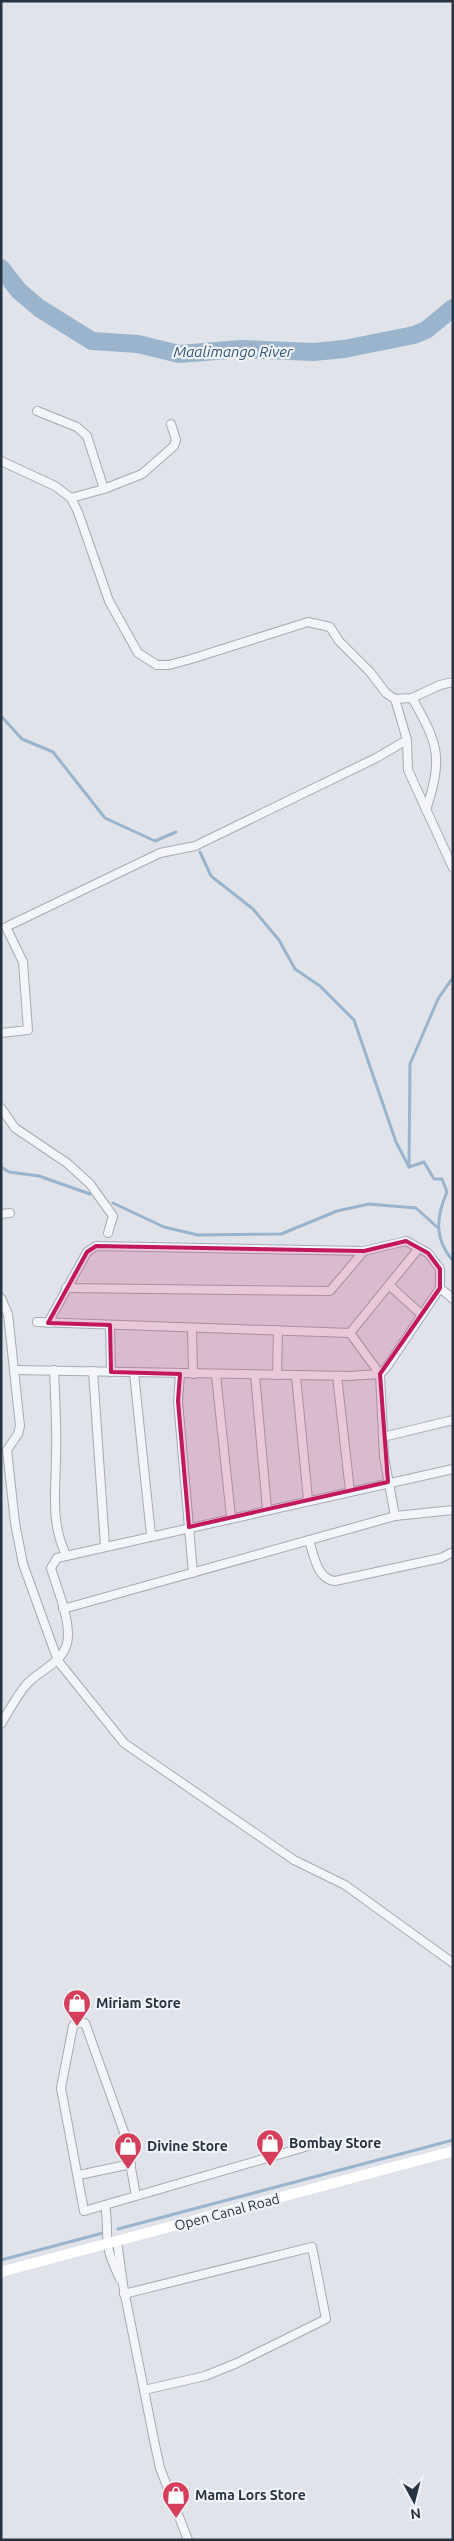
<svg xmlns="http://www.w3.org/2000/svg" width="454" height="2541" viewBox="0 0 454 2541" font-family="Ubuntu,sans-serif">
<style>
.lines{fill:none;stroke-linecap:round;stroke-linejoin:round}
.stream{stroke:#99b4cc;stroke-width:3}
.river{stroke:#99b4cc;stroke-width:18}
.street-casing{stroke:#a5abb4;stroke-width:10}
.street{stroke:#f3f5f8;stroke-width:8}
.secondary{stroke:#fff;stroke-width:10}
.marked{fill:#c2185b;fill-opacity:0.2;stroke:#c2185b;stroke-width:4;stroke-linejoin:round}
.labels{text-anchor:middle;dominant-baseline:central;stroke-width:4.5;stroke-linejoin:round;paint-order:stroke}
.poi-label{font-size:14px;font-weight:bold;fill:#283342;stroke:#f0f3f7;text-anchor:start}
.street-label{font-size:14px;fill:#283342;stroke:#f0f3f7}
.water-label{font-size:15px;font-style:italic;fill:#2f5378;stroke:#f0f3f7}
</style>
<rect width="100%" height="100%" fill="#e0e4ea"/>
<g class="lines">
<g class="stream">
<path d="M1,716l21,23 31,13 52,66 50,23 21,-9"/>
<path d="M200,852l11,24 42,33 26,31 16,29 25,17 34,34 42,122 13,25"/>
<path d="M453,977l-15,22 -28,65 -1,103 15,-5 10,17h8l5,13c-11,25 -13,47 6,69"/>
<path d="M1,1167l8,5 30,4 51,18"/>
<path d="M113,1203l51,24 34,8 83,-1 56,-23 32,-7 47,4 21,19"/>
<path d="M118,2229l335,-89"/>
<path d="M1,2260l102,-27"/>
</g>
<path class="river" d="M1,268l18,23 20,17 53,33 46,3 41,10 62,-5 72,3 31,-3 70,-14 12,-5 27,-22"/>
<g class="street-casing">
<g id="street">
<path d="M37,411l40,16 10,9 17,53"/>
<path d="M1,461l54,25 16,12 7,14 31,89 29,52 19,12h12l22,-6 117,-37 22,5 9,14 31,31 16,21 9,6 17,-1 28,-13 13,-3"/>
<path d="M71,498l33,-9 38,-15 32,-28 2,-6 -5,-16"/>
<path d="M412,698c27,47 31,60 14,112"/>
<path d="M395,699l12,41 1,30 45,98"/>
<path d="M1,1033l27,-3 -5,-68 -17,-35 154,-74 35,-7 181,-88 31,-18"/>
<path d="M1,1108l14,20 52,35 23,21 23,32 -5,17"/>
<path d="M1,1214l9,-1"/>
<path d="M389,1285l33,30"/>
<path d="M66,1288l264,3 34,-40"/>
<path d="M440,1288l13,11"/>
<path d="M1,1298l7,16 12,112 -2,8 -11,16 8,73 8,41 35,97 66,82 170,117 51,25 108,78"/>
<path d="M37,1322l313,11 69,-85"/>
<path d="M110,1325l1,47"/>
<path d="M192,1328l1,46"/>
<path d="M350,1333l30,41 4,83 11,59"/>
<path d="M14,1370l335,6 31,-2 6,-6 54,-80v-19l-12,-16 -22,-12 -42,10 -268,-5 -9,6 -39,71"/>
<path d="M54,1370c1,28 3,57 2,85 0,36 -6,66 10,100"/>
<path d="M93,1371l12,175"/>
<path d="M134,1373l17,162"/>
<path d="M180,1374l-2,27 15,172"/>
<path d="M216,1375l15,142"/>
<path d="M255,1375l12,134"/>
<path d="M277,1375l1,-45"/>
<path d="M296,1376l12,124"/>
<path d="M337,1376l13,115"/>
<path d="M383,1437l70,-17"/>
<path d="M309,1540c5,16 8,39 26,41l106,-23 12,-6"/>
<path d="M63,1609l332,-93 58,-6"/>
<path d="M1,1724c8,-13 15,-27 25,-39 15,-17 42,-23 42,-50 0,-22 -11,-46 -17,-67l6,-10 396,-89"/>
<path d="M79,2175l52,-11"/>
<path d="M136,2196l-11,-61 -40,-112 -9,-1 -3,4 -12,62 23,123 21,-6 217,-63"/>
<path d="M105,2205c3,14 1,27 3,40 1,12 7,23 12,34"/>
<path d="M117,2241l6,44 32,160 5,23 28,72"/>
<path d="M124,2294l188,-47 14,72 -89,44 -32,13 -61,14"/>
</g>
</g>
<use href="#street" class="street"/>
<path class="secondary" d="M1,2272l452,-121"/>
</g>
<path class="marked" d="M406,1241l22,12 12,16v19l-60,86 8,108 -199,45 -11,-126 2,-27 -69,-2 -1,-47 -62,-2 39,-71 9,-6 268,5z"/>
<defs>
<g id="shop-pin" transform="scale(1.4375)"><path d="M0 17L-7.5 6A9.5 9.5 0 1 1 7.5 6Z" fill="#d53f5c" stroke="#f0f3f7"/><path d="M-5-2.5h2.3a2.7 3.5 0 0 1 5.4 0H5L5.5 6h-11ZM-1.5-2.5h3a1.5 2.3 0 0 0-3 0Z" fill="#fff"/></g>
</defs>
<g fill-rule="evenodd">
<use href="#shop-pin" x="77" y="2003"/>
<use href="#shop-pin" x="270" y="2143"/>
<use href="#shop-pin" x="128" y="2146"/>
<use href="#shop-pin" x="176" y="2495"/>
</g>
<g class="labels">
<g class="poi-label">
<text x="96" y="2003">Miriam Store</text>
<text x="289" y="2143">Bombay Store</text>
<text x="147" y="2146">Divine Store</text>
<text x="195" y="2495">Mama Lors Store</text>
</g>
<g class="street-label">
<text transform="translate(227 2212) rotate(-15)">Open Canal Road</text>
</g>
<g class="water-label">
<text x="233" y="351">Maalimango River</text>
</g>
</g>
<rect width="454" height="2541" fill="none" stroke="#283342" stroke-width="5"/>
<g transform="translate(414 2501) rotate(173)" stroke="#f0f3f7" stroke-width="4" paint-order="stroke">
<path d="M0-4L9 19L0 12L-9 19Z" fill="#283342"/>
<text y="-8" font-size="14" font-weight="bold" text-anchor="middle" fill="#283342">N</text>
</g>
</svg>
